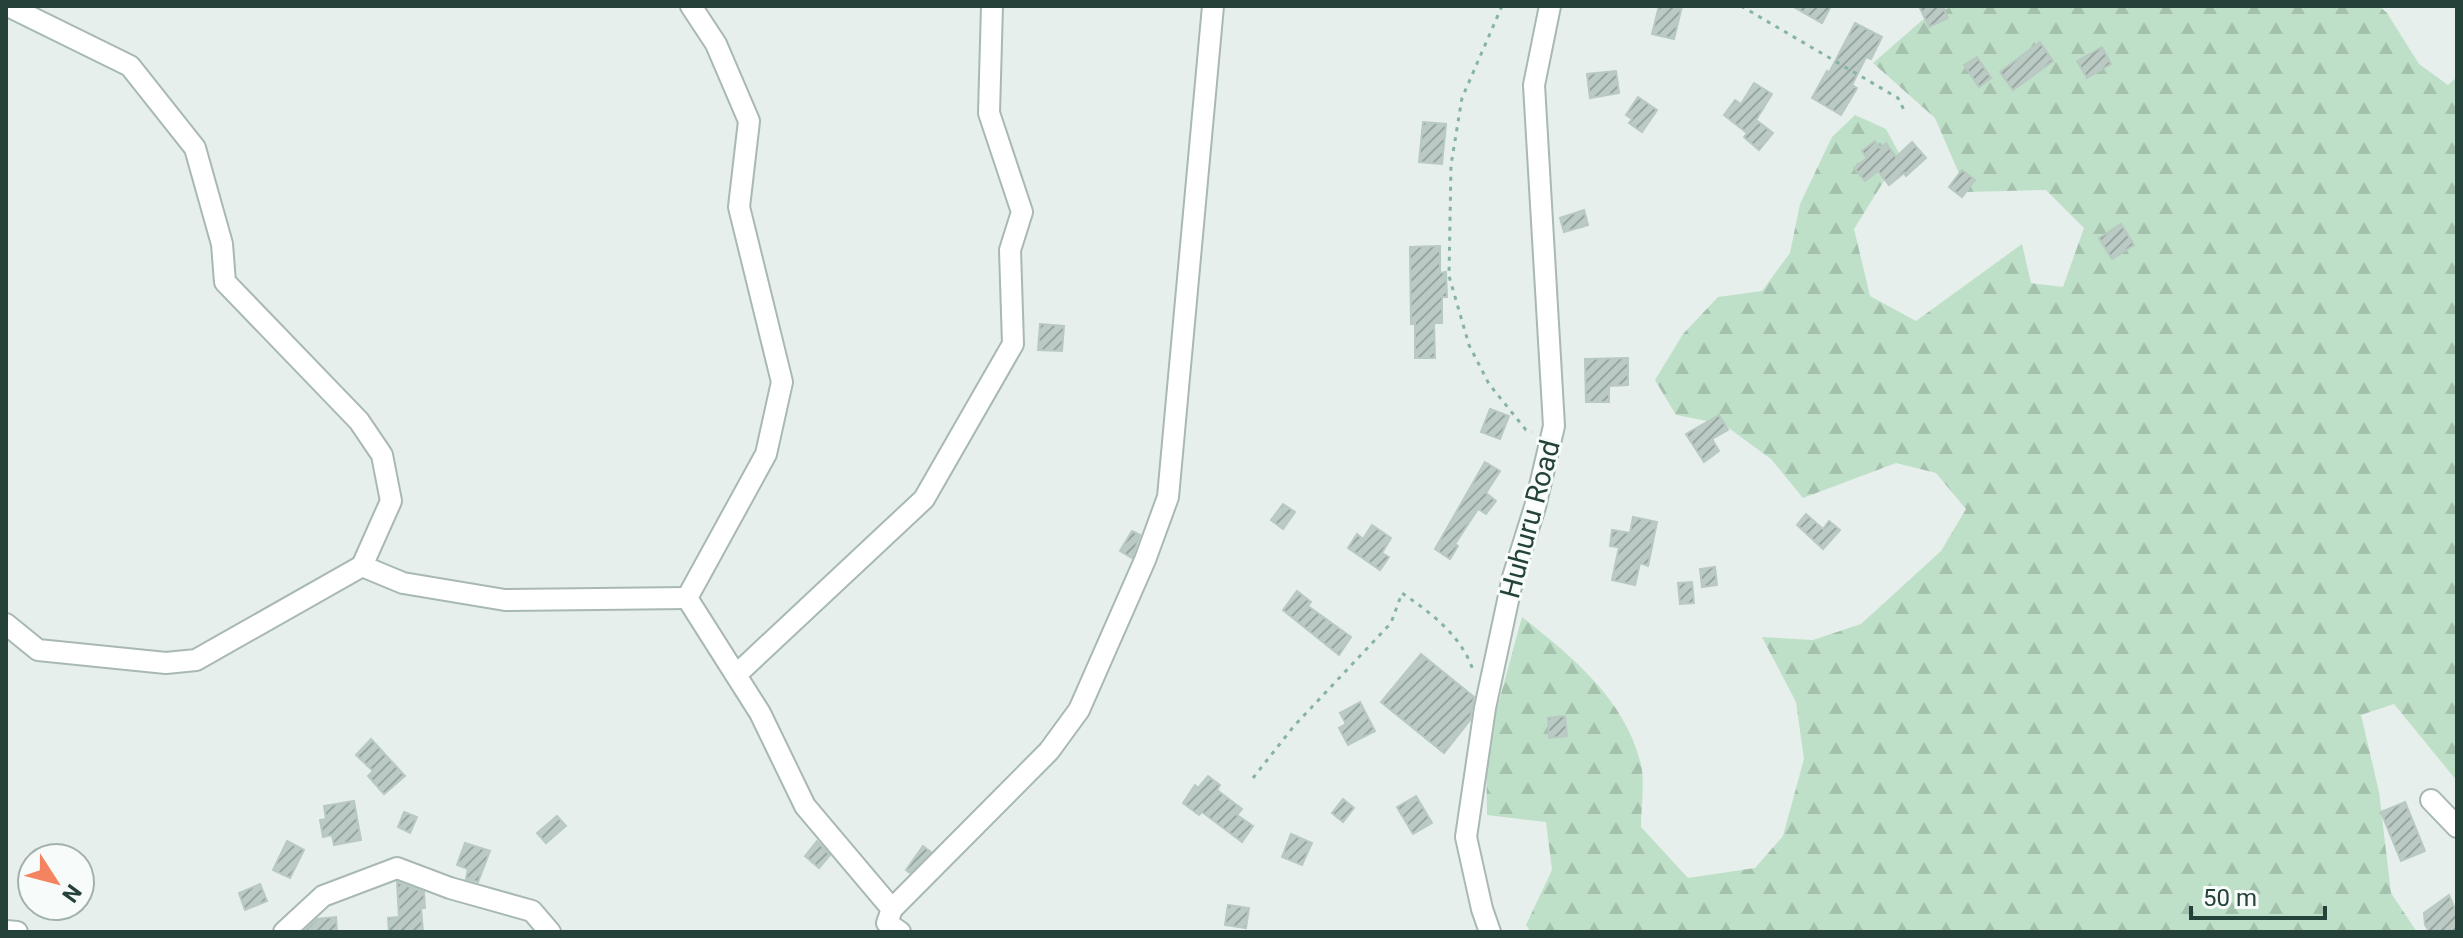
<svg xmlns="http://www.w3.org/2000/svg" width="2463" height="938" viewBox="0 0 2463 938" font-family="Roboto,sans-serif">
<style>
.forest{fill:url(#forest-firs)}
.building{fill:url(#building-hatch);stroke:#b8c9c2;stroke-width:2}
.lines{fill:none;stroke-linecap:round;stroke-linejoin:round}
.minor-casing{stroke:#a8b8b2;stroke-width:24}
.path{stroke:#86b3a5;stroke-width:3;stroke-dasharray:4 6;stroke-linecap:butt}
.minor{stroke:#fff;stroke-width:20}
.labels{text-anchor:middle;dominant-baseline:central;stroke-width:6;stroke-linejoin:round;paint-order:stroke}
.street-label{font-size:28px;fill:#24423a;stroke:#f7fbf9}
</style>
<defs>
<pattern id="forest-firs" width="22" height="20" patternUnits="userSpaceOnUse" patternTransform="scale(2)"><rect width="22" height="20" fill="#bfe0c8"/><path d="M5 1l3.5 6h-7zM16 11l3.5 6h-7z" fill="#a4c1ad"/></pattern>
<pattern id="building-hatch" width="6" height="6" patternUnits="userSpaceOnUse" patternTransform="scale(2)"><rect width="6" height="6" fill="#bbcac4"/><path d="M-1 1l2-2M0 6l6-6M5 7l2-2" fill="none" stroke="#98a6a0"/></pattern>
</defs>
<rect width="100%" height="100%" fill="#e6efeb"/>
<path class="forest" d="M1954,6h425l8,7 32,51 29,21 9,-8v704l-63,-77 -33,11 18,77 12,101 26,39h-886l-5,-7 26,-55 -6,-48 -59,-7 -1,-66 36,-132c51,41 102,81 119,147 4,19 0,44 0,63l47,51 67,-10 28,-32 21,-77 -8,-57 -34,-65 51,3 48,-16 80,-73 25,-42 -30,-36 -40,-10 -93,35 -32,-39 -48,-35 -47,-9 -21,-35 28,-46 35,-37 44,-6 28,-38 10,-49 32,-67 23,-22 31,14 14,26 -46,74 16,67 46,25 106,-77 9,39 32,4 21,-59 -38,-38 -79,2 -32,-74 -62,-55 54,-47z"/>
<g class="building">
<path d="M1659,6h23l-8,33 -22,-5z"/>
<path d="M1792,6h39l-9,17z"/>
<path d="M1919,6h24l5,12 -19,9z"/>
<path d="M1855,23l27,14 -11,22 -5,-2 -14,28 5,3 -16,27 -29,-17 15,-27 2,2z"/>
<path d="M2040,42l13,19 -40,29 -13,-18z"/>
<path d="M2102,47l9,17 -24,14 -10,-17z"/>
<path d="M1977,57l14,21 -12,9 -15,-22z"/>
<path d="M1616,71l3,22 -29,5 -3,-24z"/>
<path d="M1754,83l18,11 -16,26 17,13 -14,17 -15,-13 3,-4 -23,-18 11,-15 6,4z"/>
<path d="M1638,97l19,13 -15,22 -13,-9 3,-4 -6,-4z"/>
<path d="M1423,122l23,2 -4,40 -23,-2z"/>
<path d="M1875,141l5,7 6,-5 10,14 16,-15 14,16 -20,18 -2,-3 -15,12 -11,-14 -13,10 -11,-13 13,-10 -5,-7z"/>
<path d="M1962,170l13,10 -13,17 -13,-10z"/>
<path d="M1584,210l4,15 -24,7 -4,-14z"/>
<path d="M2121,224l13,21 -22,14 -13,-21z"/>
<path d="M1440,246v27l6,-1 1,25h-5v26h-8l1,35h-20v-34h-4l-1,-77z"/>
<path d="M1040,324l24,2 -2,25 -24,-1z"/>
<path d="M1628,358v27l-19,1v16h-23l-1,-43z"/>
<path d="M1490,409l19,7 -9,23 -19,-7z"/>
<path d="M1719,415l9,15 -16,9 7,12 -15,11 -18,-28z"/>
<path d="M1485,462l15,9 -14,22 10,8 -10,13 -8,-5 -23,35 3,2 -8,13 -15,-10z"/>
<path d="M1283,504l12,8 -12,17 -12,-9z"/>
<path d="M1806,514l17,15 6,-8 11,9 -17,19 -26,-24z"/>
<path d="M1633,517l24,5 -9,44 -8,-3 -5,22 -23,-5 7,-33 -9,-1 2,-16 18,3z"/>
<path d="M1372,525l19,13 -9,15 7,4 -9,13 -32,-22 9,-14 6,5z"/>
<path d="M1132,531l8,4 -8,23 -12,-7z"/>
<path d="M1715,567l2,18 -15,2 -2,-18z"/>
<path d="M1692,582l2,21 -14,1 -2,-21z"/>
<path d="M1297,591l14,11 -3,4 43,31 -12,18 -56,-45z"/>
<path d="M1421,654l53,43 -4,23 -26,33 -63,-51z"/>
<path d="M1360,702l15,29 -27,14 -9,-17 7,-4 -6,-11z"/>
<path d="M1565,716l2,20 -18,2 -1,-20z"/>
<path d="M371,739l34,37 -21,18 -16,-18 5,-5 -17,-16z"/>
<path d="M1208,776l12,9 -3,5 25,19 -5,6 16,11 -11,16 -40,-30 -3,3 -16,-12 12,-18 3,3z"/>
<path d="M1416,796l16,27 -19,11 -16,-27z"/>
<path d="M1343,799l11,9 -11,14 -11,-9z"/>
<path d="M354,801l7,39 -27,5 -2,-10 -9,2 -3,-17 6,-1 -2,-13z"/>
<path d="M2405,802l20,49 -24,10 -20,-49z"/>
<path d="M404,812l13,5 -7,16 -12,-6z"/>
<path d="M557,816l9,10 -20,17 -9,-10z"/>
<path d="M1291,834l21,9 -10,22 -20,-8z"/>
<path d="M287,841l17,9 -14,28 -17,-8z"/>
<path d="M817,841l13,14 -11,13 -14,-12z"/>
<path d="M465,843l25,8 -12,31 -12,-3 2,-10 -11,-4z"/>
<path d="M923,846l8,6 -21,21 -4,-3z"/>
<path d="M397,882l27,10 1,16h-4l2,24h-34l-1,-14 11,-1z"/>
<path d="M260,884l7,17 -22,9 -6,-17z"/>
<path d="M2449,895l8,19v18h-27l-5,-7 -1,-12z"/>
<path d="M1228,905l21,3 -3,20 -21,-3z"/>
<path d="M336,917l1,15h-34l14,-13z"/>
</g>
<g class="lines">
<g class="minor-casing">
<g id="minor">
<path d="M8,6l122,60 65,82 27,96 3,38 134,139 23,34 9,46 -29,65 41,17 102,17 182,-2"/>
<path d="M691,6l25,38 33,77 -10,86 43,175 -16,72 -79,144 73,115 45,93 87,103 157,-158 30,-41 66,-150 23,-63 45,-491"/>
<path d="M6,624l32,26 128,13 30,-3 166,-94"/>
<path d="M736,675l188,-176 89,-155 -3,-94 12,-38 -33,-99 3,-107"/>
<path d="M2431,800l26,27"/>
<path d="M892,909l-5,14 13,9"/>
<path d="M6,931l11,1"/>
<path d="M284,932l39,-36 74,-28 53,20 82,23 18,21"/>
<path d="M1490,932l-8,-23 -16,-72 19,-129 28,-131 22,-70 19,-81 -20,-341 16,-79"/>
</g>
</g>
<g class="path">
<path d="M1502,6l-40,92 -11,67 -2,111 20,69 20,39 37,46 6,2"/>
<path d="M1741,6l157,92 6,12"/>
<path d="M1253,778l41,-52 97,-103 11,-30c29,20 59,42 71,77"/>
</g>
<use href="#minor" class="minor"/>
</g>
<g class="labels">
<g class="street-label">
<text transform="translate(1530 519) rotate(-75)">Huhuru Road</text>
</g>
</g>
<rect width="2463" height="938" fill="none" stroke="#24423a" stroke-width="16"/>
<g transform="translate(56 882) rotate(126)"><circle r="38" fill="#f7fbf9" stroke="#a3b1ad" stroke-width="2"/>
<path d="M0-6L14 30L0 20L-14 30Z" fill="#f4845f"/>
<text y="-12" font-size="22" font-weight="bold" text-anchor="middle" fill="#24423a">N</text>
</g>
<path d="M2191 906v12h134v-12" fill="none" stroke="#24423a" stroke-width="4"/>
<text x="2203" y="906" font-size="24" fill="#24423a" stroke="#f7fbf9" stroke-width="6" paint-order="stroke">50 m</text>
</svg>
